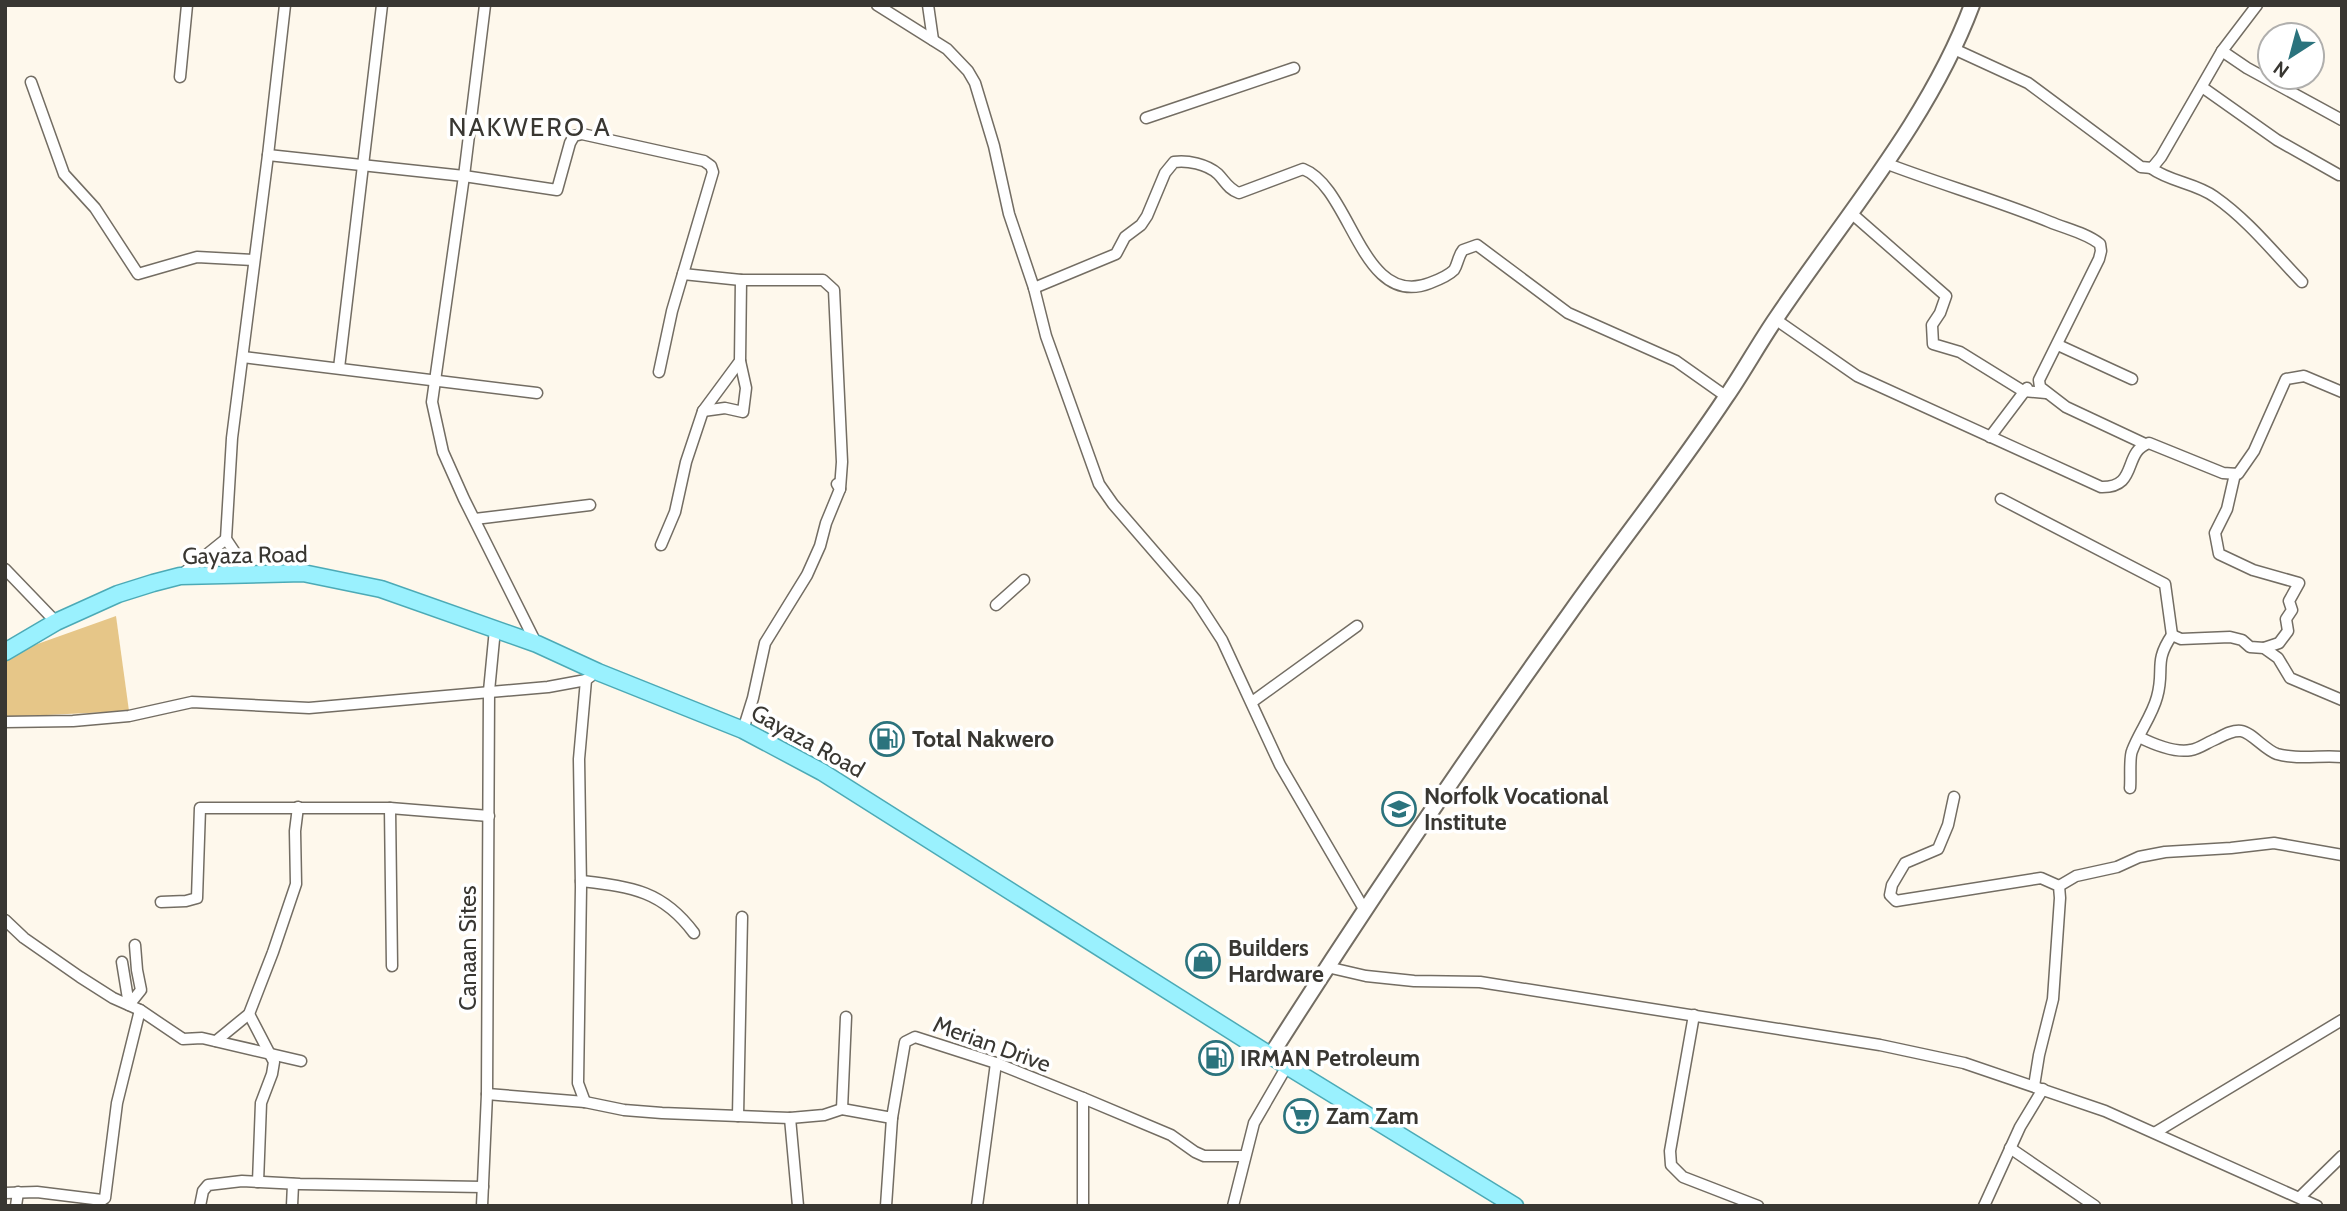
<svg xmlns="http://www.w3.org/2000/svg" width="2347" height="1211" viewBox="0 0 2347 1211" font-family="Cabin,sans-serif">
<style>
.green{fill:#e6c688}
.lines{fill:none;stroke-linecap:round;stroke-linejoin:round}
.street-casing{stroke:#736d63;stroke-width:13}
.secondary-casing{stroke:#736d63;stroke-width:18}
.primary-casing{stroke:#4caab6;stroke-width:19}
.street{stroke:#fff;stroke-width:10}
.secondary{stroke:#fff;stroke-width:14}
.primary{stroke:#9af1fe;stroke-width:16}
.labels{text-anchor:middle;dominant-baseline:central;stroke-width:7;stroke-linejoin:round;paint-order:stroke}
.street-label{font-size:23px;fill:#393732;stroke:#fff}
.poi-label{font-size:23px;font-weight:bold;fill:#393732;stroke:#fff;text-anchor:start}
.quarter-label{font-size:26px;letter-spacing:2px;fill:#393732;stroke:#fff}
</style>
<rect width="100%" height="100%" fill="#fef8ec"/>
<path class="green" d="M116,616l13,95 -124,6v-55l10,-10z"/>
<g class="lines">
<g class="street-casing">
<g id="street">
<path d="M485,5l-21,171 -32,226 11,50 21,47 72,144"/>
<path d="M877,5l70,44 21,22 7,12 19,63 15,68 25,74 12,48 53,148 14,20 83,96 26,40 58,125 84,144"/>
<path d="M928,5l5,35"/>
<path d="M1954,49l74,34 113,84 11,1 9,-11 61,-106 35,-46"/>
<path d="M2222,51l25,17 95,52"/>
<path d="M180,77l7,-72"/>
<path d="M31,82l33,92 31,34 43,66 59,-17 56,3"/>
<path d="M2202,87l75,53 62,35"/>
<path d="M1146,118l148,-50"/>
<path d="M268,155l196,21 93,14 13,-47 4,-7 8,-2 122,27 7,5 2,6 -41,139 -13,61"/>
<path d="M1885,163c55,21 111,37 165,59 17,7 36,11 50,22l1,7 -2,8 -60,121 1,7 26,20 79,37"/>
<path d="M2151,168c19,14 45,15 64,29 33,23 59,56 87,85"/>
<path d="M1850,212l96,84 -6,17 -8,12 1,19 27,8 63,39 23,2"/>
<path d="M683,274l58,6h82l11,10 8,172 -2,27"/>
<path d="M1034,288l82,-34 9,-17 16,-12 6,-9 18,-43 9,-11c13,-2 33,2 44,12 7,7 10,15 21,19l64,-24c49,19 58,141 127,114 8,-3 18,-7 24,-13 4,-6 4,-14 9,-20l14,-5 91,68 108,48 51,36"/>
<path d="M1775,319l82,57 244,111c38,1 21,-35 48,-44l74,30 15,1 16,-23 32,-72 18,-3 38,16"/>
<path d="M2058,345l74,34"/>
<path d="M243,357l294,36"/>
<path d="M339,368l43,-363"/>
<path d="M703,411l22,-3 18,4 3,-24 -6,-27"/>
<path d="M1990,437l37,-49"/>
<path d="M2235,474l-8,35 -12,24 4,21 34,16 46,13 -10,18 3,9 -6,9 2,12 -9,12 -15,5"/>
<path d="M2001,499l164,85 7,51"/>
<path d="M475,519l115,-14"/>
<path d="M661,545l14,-33 11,-50 17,-51 37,-50 1,-81"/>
<path d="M5,569l51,53"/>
<path d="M250,575l-24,-36 6,-101 36,-283 17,-150"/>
<path d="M180,576l46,-37"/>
<path d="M996,605l28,-25"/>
<path d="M1252,702l105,-76"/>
<path d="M5,722l68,-1 56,-5 63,-14 117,6 239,-21 38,-7"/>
<path d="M743,730l10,-32 12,-55 42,-68 13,-29 6,-23 14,-34 -3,-5"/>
<path d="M2139,737c14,7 36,16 52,13 8,-1 17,-8 25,-11 8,-4 16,-9 25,-8 10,1 24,19 36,23 22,6 43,1 65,3"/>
<path d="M2130,788c1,-9 -1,-30 2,-37 7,-19 20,-35 25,-54 8,-28 -4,-34 15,-62l9,4 49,-2 12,3 8,7 14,1 14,10 12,20 52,22"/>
<path d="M1954,797l-6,28 -10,24 -33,14 -13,22 -2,10 6,6 6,-1 139,-22 18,8 1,12 -7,101 -14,56 -5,31"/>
<path d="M390,808l2,158"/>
<path d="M581,881c50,6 81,9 113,52"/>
<path d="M2059,886l17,-10 41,-9 22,-10 26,-5 66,-4 43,-5 68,12"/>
<path d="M161,902l25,-1 11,-3 3,-90h190l99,8"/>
<path d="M5,920l19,18 56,39 33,21 27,12 43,29 19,-1 99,23"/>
<path d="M122,962l7,43 12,-15 -4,-20 -2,-25"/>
<path d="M1327,967l39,9 48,5 66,1 400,63 84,18 141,48 212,95"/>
<path d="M249,1014l25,48 -2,12 -11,29 -3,79"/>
<path d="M1694,1015l-24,136 1,14 12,12 75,29"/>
<path d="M216,1041l33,-27 24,-62 23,-68 -1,-53 3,-24"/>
<path d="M487,1094l98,8 39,8 38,3 128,5 34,-3 18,-6 50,9 13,-76 10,-5 81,26 87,35 88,37 24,17 9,4h41"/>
<path d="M1083,1098v108"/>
<path d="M585,1102l-7,-19 3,-196 -2,-128 7,-79 5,-4"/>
<path d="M842,1109l4,-92"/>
<path d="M738,1116l4,-199"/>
<path d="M790,1118l8,88"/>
<path d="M2156,1132l186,-112"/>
<path d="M2010,1148l85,58"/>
<path d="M5,1193l32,-1 65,8 3,-2 12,-95 23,-93"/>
<path d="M2300,1197l42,-41"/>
<path d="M16,1206l2,-14"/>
<path d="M200,1206l3,-15 5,-6 34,-4 58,3 183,3"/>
<path d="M292,1206l1,-22"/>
<path d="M482,1206l5,-112 2,-403 6,-62"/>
<path d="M886,1206l6,-88"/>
<path d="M977,1206l19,-143"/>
<path d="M1233,1206l21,-83 33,-57"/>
<path d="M1984,1206l36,-79 23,-38"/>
</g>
</g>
<g class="secondary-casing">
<path id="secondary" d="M1271,1055c95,-150 195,-297 299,-442 51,-72 107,-142 156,-216 18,-26 33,-54 51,-80 68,-101 152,-197 195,-312"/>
</g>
<g class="primary-casing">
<path id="primary" d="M5,652l51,-30 62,-28 35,-11 27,-7 123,-3 78,16 156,55 61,28 145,58 79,42 465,294 228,140"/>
</g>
<use href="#street" class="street"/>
<use href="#secondary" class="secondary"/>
<use href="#primary" class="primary"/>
</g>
<defs>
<g id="fuel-ring" transform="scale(1.75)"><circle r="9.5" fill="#fff" stroke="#2b737d" stroke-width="1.5"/><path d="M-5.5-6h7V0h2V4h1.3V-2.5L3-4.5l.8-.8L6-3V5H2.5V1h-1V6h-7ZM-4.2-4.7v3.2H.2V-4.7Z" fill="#2b737d"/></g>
<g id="school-ring" transform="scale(1.75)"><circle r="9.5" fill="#fff" stroke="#2b737d" stroke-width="1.5"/><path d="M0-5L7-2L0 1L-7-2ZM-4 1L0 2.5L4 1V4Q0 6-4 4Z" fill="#2b737d"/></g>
<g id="shop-ring" transform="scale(1.75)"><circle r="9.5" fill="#fff" stroke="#2b737d" stroke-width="1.5"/><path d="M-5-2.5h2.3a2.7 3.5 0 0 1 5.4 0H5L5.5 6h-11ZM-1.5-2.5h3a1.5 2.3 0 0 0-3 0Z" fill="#2b737d"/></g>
<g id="supermarket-ring" transform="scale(1.75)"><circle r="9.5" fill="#fff" stroke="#2b737d" stroke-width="1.5"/><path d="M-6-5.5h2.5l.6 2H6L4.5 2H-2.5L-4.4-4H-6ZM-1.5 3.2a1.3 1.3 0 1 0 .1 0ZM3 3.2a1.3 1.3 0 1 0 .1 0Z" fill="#2b737d"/></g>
</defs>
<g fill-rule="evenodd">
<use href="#fuel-ring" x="887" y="739"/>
<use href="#school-ring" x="1399" y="809"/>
<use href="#shop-ring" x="1203" y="961"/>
<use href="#fuel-ring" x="1216" y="1058"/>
<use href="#supermarket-ring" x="1301" y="1116"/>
</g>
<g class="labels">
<g class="street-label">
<text transform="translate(245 555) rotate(-1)">Gayaza Road</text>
<text transform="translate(808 741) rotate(29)">Gayaza Road</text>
<text transform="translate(468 948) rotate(-90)">Canaan Sites</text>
<text transform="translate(992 1044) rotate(20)">Merian Drive</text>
</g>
<g class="poi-label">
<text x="912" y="739">Total Nakwero</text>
<text x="1424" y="796">Norfolk Vocational<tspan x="1424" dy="26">Institute</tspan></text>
<text x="1228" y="948">Builders<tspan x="1228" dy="26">Hardware</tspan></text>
<text x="1240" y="1058">IRMAN Petroleum</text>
<text x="1326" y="1116">Zam Zam</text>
</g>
<g class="quarter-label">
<text x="530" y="127">NAKWERO A</text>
</g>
</g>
<rect width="2347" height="1211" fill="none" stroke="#393732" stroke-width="14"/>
<g transform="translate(2291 56) rotate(216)"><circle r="33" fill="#ffffff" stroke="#b0afad" stroke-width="2"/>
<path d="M0-5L12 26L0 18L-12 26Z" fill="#2b737d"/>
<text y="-10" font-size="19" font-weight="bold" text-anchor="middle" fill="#393732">N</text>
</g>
</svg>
